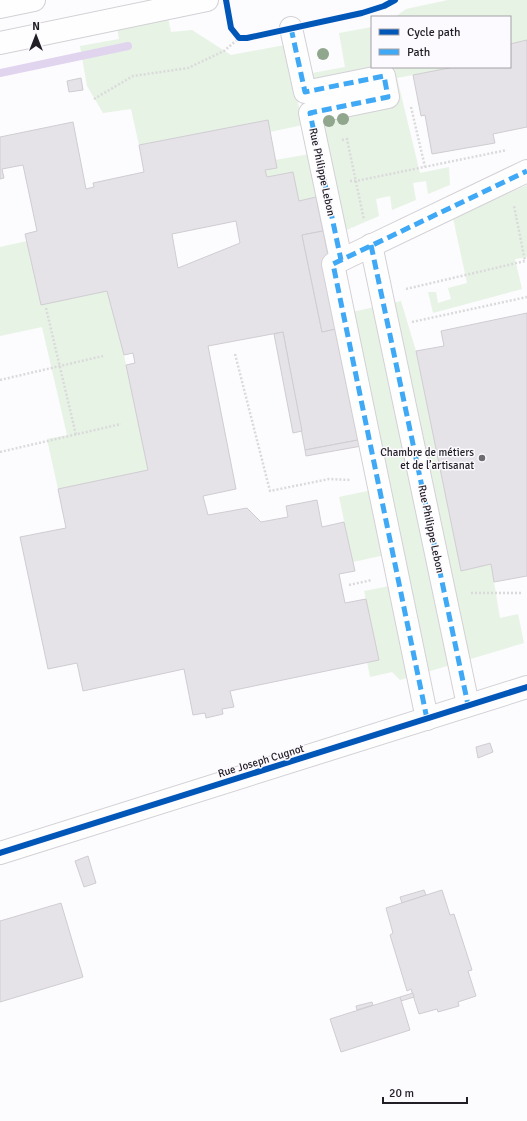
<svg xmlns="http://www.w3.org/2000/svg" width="527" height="1121" viewBox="0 0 527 1121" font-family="Signika,sans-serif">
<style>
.green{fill:#e7f3e5}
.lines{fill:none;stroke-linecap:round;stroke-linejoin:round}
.stream{stroke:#e1d4ef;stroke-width:8}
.building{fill:#e5e2e8;stroke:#d0cdd2;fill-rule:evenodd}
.street-casing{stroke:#d3d1d6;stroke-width:24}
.primary-casing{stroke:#d3d1d6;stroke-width:24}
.path{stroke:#dbdadb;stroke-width:2.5;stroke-dasharray:2 2;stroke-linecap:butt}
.street{stroke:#fffeff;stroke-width:22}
.primary{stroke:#fffeff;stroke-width:22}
.quiet{stroke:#3fa9f5;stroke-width:5;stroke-dasharray:10 5;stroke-linecap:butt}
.cycleway-casing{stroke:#fcfafe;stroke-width:8}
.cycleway{stroke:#0057b8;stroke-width:6}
.tree{fill:#90a68d}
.poi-dot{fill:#6e6b71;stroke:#fcfafe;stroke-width:1.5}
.labels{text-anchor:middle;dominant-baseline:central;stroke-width:3;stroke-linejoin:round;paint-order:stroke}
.street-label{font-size:11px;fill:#221e26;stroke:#fcfafe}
.poi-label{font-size:11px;fill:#221e26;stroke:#fcfafe;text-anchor:end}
</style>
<rect width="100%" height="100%" fill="#fcfbfd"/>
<g class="green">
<path d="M448,0h79v40l-17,4v-27h-115l11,-8z"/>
<path d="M168,18l3,14 21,-2 39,25 54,-10 18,80 -33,7 -3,-12 -128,25 -8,-36 -28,4 -16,-27 -7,-40 39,-7 -2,-12z"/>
<path d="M372,27v40h82l-57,11 23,95 29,-6 1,18 -22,9 -2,-13 -13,2 3,17 -24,10 -2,-14 -14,3 3,17 -37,16 -35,-158 38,-7 -6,-34z"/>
<path d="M310,154l6,43 -17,4 -6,-29 -26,5 -2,-7 10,-10z"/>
<path d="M527,185v72l-12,2 7,30 -89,24 -5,-21h8l2,11 13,-4 -3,-11 19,-5 -14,-65z"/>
<path d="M27,241l14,64 66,-14 17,64 24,115 -90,19 -11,-50 20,-4 -25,-108 -42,9v-89z"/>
<path d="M401,301l15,50 45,219 30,-6 9,54 18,-4 6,29 -124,37 -8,-8 -22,5 -3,-15 12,-3 -15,-68 41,-8 -6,-31 -46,10 -14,-65 47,-10 -38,-174z"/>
</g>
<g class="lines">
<path class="stream" d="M0,73l128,-27"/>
</g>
<g class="building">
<path d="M527,40v87l-34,7 2,9 -63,11 -7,-39 -4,1 -8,-41 41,-8h56v-23z"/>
<path d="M81,78l2,12 -14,2 -2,-11z"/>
<path d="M268,120l9,48 -12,2 2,7 26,-5 6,29 17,-4 7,34 -21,4 20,97 13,-3 23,111 -53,10 -22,-118 -75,14 28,143 -33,7 5,19 39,-7 14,14 27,-5 -2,-11 31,-6 5,27 22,-5 11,49 -16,3 6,29 21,-4 13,61 -149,31 4,16 -12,2 1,5 -17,4 -1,-5 -12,2 -9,-46 -101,22 -6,-28 -29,6 -28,-132 46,-9 -8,-39 90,-19 -22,-105 9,-2 -2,-10 -9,2 -17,-64 -66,14 -16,-71 12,-3 -14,-66 -21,4 2,9 -4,1v-42l73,-15 13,67 8,-2 -1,-4 51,-11 -5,-27zM236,221l4,22 -62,25 -6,-34z"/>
<path d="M323,231l44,214 -61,11 -1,-6 53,-10 -23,-111 -13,3 -20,-97z"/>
<path d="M527,313v263l-33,6 -3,-18 -30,7 -45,-220 28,-5 -3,-15z"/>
<path d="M283,332l19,99 -9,2 -19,-99z"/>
<path d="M490,743l3,9 -15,6 -2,-11z"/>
<path d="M88,856l8,27 -12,4 -9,-26z"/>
<path d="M424,890l2,5 -24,8 -2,-6z"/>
<path d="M442,890l8,25 4,-1 18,56 -4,1 8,25 -18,6 1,4 -21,6 -1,-3 -18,5 -8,-25 -4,2 -17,-56 3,-2 -7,-25z"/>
<path d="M61,903l22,74 -83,25v-81z"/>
<path d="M413,993l1,4 -13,4 -1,-4z"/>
<path d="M400,997l10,33 -69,22 -11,-33z"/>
<path d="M372,1002l1,3 -16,5 -1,-4z"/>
</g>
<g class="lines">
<g class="street-casing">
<g id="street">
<path d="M291,28l14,64 79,-16 4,21 -78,16 31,147"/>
<path d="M371,245l97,460"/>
<path d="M427,719l-94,-455 194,-93"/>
<path d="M0,853l527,-166"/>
</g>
</g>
<g class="primary-casing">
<g id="primary">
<path d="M0,7l34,-7"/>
<path d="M0,43l207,-43"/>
</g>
</g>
<g class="path">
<path d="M94,99l39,-23 55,-8 36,-17 15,-13"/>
<path d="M411,107l14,60"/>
<path d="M342,140l5,-1 17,81"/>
<path d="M350,181h6l151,-31"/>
<path d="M406,289l119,-28 -11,-55"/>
<path d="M46,308l30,127"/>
<path d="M412,322l115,-25"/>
<path d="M235,354l35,137 59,-12 22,1"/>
<path d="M0,380l103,-24"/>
<path d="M0,452l121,-28"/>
<path d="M349,585l23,-5"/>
<path d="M471,593h51"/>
</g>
<use href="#street" class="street"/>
<use href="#primary" class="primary"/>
<g class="quiet">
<path d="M291,28l14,64 79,-16 4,21 -78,16 31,147"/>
<path d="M371,245l97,460"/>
<path d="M427,719l-94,-455 194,-93"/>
</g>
<g class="cycleway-casing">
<g id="cycleway">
<path d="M226,0l5,28 8,10h8l115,-25 22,-7 11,-6"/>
<path d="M0,853l527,-166"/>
</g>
</g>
<use href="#cycleway" class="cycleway"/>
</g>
<g class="tree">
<circle cx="323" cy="54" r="6"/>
<circle cx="343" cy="119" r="6"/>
<circle cx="329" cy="121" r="6"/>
</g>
<circle class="poi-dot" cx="482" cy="458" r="4"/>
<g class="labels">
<g class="street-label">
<text transform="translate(322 172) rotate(78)">Rue Philippe Lebon</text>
<text transform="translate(431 529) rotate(78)">Rue Philippe Lebon</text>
<text transform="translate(261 761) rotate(-17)">Rue Joseph Cugnot</text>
</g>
<g class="poi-label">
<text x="474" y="452">Chambre de métiers<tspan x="474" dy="13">et de l’artisanat</tspan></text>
</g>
</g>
<rect x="371" y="16" width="140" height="52" fill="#fcfafe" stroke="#a5a2a8"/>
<rect x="379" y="29" width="20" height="6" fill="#0057b8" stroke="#a5a2a8"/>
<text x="407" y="36" font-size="12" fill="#221e26">Cycle path</text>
<rect x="379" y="49" width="20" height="6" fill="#3fa9f5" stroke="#a5a2a8"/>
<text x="407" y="56" font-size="12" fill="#221e26">Path</text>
<g transform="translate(36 36)" stroke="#fcfafe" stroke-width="3" paint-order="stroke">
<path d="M0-3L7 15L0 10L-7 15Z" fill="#221e26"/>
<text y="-6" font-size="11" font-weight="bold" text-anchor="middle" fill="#221e26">N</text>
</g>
<path d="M383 1097v6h84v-6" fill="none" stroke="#221e26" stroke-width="2"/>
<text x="389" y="1097" font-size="12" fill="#221e26" stroke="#fcfafe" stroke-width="3" paint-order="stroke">20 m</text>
</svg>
